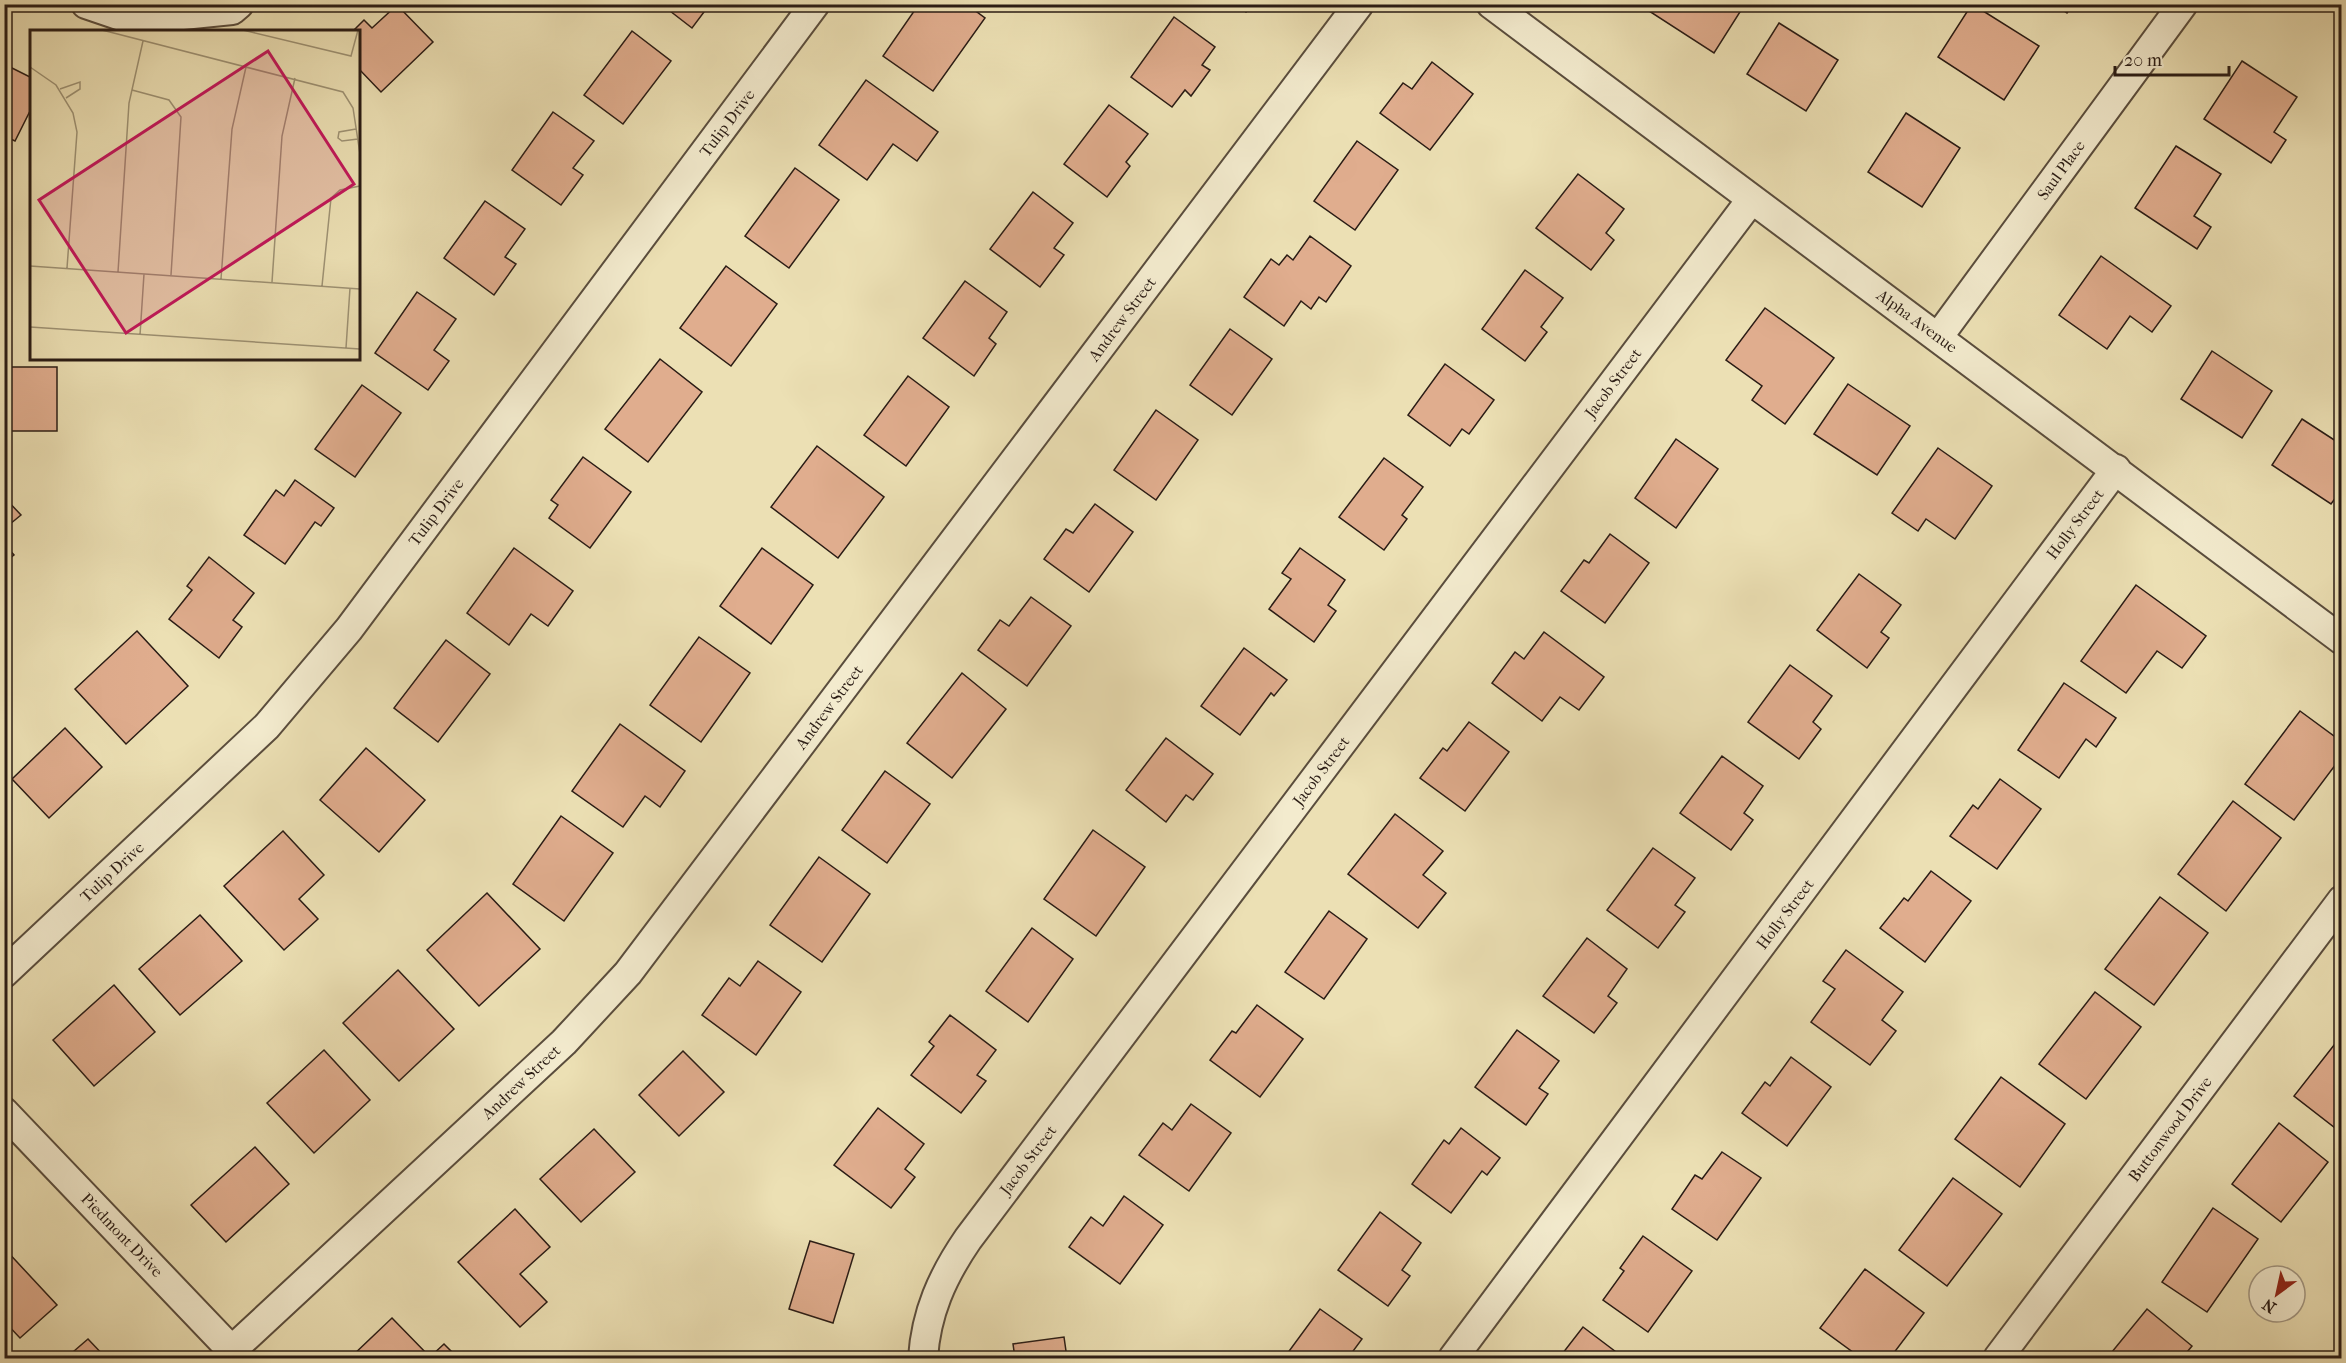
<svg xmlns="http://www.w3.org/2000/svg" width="2346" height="1363" viewBox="0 0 2346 1363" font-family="'IM FELL French Canon',serif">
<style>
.building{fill:#e0ad8e;stroke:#2a1c15;stroke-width:1.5}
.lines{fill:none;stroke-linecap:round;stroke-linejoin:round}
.minor-casing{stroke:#5a4d3d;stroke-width:32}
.minor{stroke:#f3ebce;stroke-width:28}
.labels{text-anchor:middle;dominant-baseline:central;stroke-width:4.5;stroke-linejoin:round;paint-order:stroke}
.street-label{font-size:16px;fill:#2a1c15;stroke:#f3ebce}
.inset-road{fill:none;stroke:#9e9274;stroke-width:1.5}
.view{fill:#c2185b;fill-opacity:0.15;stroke:#c2185b;stroke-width:3}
.inset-edge{fill:none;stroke:#2a1c15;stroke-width:3}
</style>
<rect width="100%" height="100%" fill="#ece0b4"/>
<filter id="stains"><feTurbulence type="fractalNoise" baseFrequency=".00333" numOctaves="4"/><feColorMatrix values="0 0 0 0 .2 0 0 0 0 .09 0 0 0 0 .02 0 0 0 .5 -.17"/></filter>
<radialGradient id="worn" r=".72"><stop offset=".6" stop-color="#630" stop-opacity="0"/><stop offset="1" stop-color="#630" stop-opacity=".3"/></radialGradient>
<g class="building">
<path d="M661,4h49l-18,24z"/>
<path d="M919,4h47l19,14 -52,73 -50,-35z"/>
<path d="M1235,4h17l-6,8z"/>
<path d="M1653,4h92l-31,49 -65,-42z"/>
<path d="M1972,4l67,42 -35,54 -66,-43z"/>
<path d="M2054,4h19l-6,9z"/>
<path d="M397,5l36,37 -52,50 -23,-24v-36h-6l12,-12 8,8z"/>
<path d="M1174,17l41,30 -13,18 8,5 -19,26 -6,-6 -13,17 -41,-30z"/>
<path d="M1779,23l59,37 -32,51 -59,-37z"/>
<path d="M632,31l39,30 -48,63 -39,-29z"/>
<path d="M2242,61l55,36 -23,35 12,8 -15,23 -67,-44z"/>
<path d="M1432,62l41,32 -43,56 -50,-37 23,-30 9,6z"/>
<path d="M8,66l24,12v29l-17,34 -11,-5v-62z"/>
<path d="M866,80l72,52 -21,29 -24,-17 -26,36 -48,-35z"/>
<path d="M1109,105l39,29 -22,28 4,4 -23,31 -43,-33z"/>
<path d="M553,112l41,29 -21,27 10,7 -22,30 -49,-35z"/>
<path d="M1906,113l54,35 -38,59 -54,-35z"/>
<path d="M1357,141l41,29 -43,60 -41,-29z"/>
<path d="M2176,146l45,28 -27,42 17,11 -14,22 -62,-41z"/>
<path d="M795,168l44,32 -50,68 -44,-32z"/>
<path d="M1578,174l46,35 -18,24 8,7 -23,30 -55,-42z"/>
<path d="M1033,192l40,31 -19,25 10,7 -24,32 -50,-38z"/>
<path d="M485,201l40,28 -20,28 11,7 -22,31 -50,-37z"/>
<path d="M1310,236l41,30 -25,36 -7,-5 -8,12 -10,-8 -17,25 -40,-29 27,-38 8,6 8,-10 6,5z"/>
<path d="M2101,256l70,50 -19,26 -22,-16 -23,33 -48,-34z"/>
<path d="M726,266l51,38 -46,62 -51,-38z"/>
<path d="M1525,270l38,28 -22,29 6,5 -22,29 -43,-32z"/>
<path d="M965,281l42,31 -18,26 7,6 -22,32 -51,-38z"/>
<path d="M417,292l39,27 -22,31 15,11 -21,29 -53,-37z"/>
<path d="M1765,308l69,50 -49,66 -33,-24 10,-14 -36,-26z"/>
<path d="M1230,329l42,30 -40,56 -42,-30z"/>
<path d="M2212,351l60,40 -30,47 -61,-39z"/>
<path d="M660,359l42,33 -54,70 -43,-33z"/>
<path d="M1445,364l49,36 -25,34 -7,-5 -12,17 -42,-31z"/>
<rect x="4" y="367" width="53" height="64"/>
<path d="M908,376l41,31 -43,59 -42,-31z"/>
<path d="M1848,384l62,42 -33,49 -63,-41z"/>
<path d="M362,385l39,28 -46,64 -40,-28z"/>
<path d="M1156,410l42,30 -42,60 -42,-30z"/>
<path d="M2302,419l40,26v44l-11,15 -59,-39z"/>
<path d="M1676,439l42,30 -42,59 -41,-30z"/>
<path d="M817,446l67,51 -46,61 -67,-51z"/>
<path d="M1938,448l54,38 -37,53 -29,-20 -8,12 -26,-18z"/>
<path d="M583,457l48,35 -41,56 -41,-30 9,-13 -7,-5z"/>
<path d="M1384,458l39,29 -21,28 5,4 -23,31 -45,-33z"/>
<path d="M295,480l39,28 -13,18 -6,-4 -30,42 -41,-29 32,-45 8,6z"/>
<path d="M4,497l17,18 -17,14z"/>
<path d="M1095,504l38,28 -44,60 -45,-33 22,-30 7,4z"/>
<path d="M1610,534l39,29 -44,60 -44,-32 23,-31 5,3z"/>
<path d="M4,544l10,11 -10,8z"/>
<path d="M514,548l59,43 -25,35 -17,-12 -22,31 -42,-32z"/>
<path d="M762,548l51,37 -42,59 -51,-38z"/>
<path d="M1300,548l45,32 -17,25 8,6 -22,31 -45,-33 22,-30 -9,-6z"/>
<path d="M209,557l45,36 -21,27 9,7 -23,31 -50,-39 23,-29 -5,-4z"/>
<path d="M1859,574l42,31 -20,27 8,6 -22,30 -50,-38z"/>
<path d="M2136,585l70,51 -24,32 -25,-17 -31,42 -45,-32z"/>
<path d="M1031,597l40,29 -44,60 -49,-36 22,-30 9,6z"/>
<path d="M137,631l51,55 -62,58 -51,-55z"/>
<path d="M1544,632l60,45 -25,33 -19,-13 -18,24 -50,-38 23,-31 9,7z"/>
<path d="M699,637l51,36 -49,69 -51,-37z"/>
<path d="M446,640l44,34 -52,68 -44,-34z"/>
<path d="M1244,648l43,32 -13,16 -3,-3 -31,42 -39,-29z"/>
<path d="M1790,665l42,31 -19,26 8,7 -22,30 -51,-37z"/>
<path d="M962,673l44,36 -54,69 -45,-35z"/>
<path d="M2064,683l52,35 -20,29 -10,-8 -27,39 -41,-28z"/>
<path d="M2300,711l42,31v14l-48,64 -49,-36z"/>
<path d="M1469,722l40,30 -44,59 -45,-33 23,-30 4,3z"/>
<path d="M620,724l65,47 -25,36 -15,-11 -22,31 -51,-36z"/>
<path d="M65,728l37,39 -53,51 -37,-39z"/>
<path d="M1166,738l47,36 -20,26 -7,-5 -20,27 -40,-32z"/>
<path d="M366,748l59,52 -46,52 -59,-52z"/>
<path d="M1722,756l41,30 -19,27 9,7 -22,30 -51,-37z"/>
<path d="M885,771l45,33 -43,59 -45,-33z"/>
<path d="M2000,779l41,30 -44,60 -47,-33 23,-31 5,4z"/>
<path d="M2233,801l48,37 -55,73 -48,-37z"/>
<path d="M1395,814l48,37 -20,24 23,18 -28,35 -70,-54z"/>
<path d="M561,816l52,37 -49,68 -51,-37z"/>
<path d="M1093,830l52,37 -49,69 -52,-37z"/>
<path d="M283,831l41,44 -25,24 19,20 -34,31 -60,-64z"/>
<path d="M1653,848l42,30 -20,27 10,7 -27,36 -51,-38z"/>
<path d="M819,857l51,37 -48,68 -52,-37z"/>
<path d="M1931,871l40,30 -46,61 -45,-34 24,-30 4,3z"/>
<path d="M487,893l53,56 -61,57 -52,-56z"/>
<path d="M2160,897l48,36 -54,72 -49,-36z"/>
<path d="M1329,911l38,28 -43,60 -39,-27z"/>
<path d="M200,915l42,46 -62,54 -41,-46z"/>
<path d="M1032,928l41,31 -45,63 -42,-31z"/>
<path d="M1587,938l40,31 -19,27 9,7 -23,30 -51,-37z"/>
<path d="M1846,950l57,42 -21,28 14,11 -26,34 -59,-43 24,-33 -12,-8z"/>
<path d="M758,961l43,31 -45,63 -54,-40 27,-37 11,8z"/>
<path d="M398,970l56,59 -55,52 -56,-58z"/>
<path d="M114,985l41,47 -61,54 -41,-46z"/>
<path d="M2095,992l46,35 -55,72 -47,-35z"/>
<path d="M1257,1005l46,34 -43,58 -50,-37 22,-29 4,2z"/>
<path d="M950,1015l46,35 -19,25 9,6 -25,32 -50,-38 23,-29 -5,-4z"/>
<path d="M1517,1030l42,31 -20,27 9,6 -22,31 -51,-38z"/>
<path d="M2342,1035v93l-3,3 -45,-35z"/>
<path d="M324,1050l46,50 -56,53 -47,-50z"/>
<path d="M683,1051l41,41 -45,44 -40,-41z"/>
<path d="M1791,1057l40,30 -44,59 -45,-33 23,-31 5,4z"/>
<path d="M2001,1077l64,47 -45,63 -65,-48z"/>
<path d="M1191,1104l40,29 -42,58 -50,-36 24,-32 9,7z"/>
<path d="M878,1108l46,36 -19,25 10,8 -24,31 -57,-43z"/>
<path d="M2279,1123l49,39 -47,60 -49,-38z"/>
<path d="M1461,1128l39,30 -13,17 -5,-4 -31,42 -39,-29 32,-44 5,4z"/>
<path d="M594,1129l41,43 -54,50 -41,-43z"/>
<path d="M255,1147l34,37 -63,58 -35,-37z"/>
<path d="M1722,1152l39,26 -44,62 -45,-31 23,-34 7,4z"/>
<path d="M1953,1178l49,36 -55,72 -48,-36z"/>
<path d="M1124,1196l39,29 -43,59 -51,-37 22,-30 12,9z"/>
<path d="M2213,1208l45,31 -51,73 -45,-30z"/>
<path d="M515,1209l35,38 -30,27 27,28 -27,25 -62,-65z"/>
<path d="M1380,1212l41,31 -19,27 8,6 -22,30 -50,-36z"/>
<path d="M1643,1236l49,35 -44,61 -45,-32 21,-29 -4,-3z"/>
<path d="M810,1241l44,13 -21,69 -44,-14z"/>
<path d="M4,1248l53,57 -37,33 -16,-17z"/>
<path d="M1865,1269l59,44 -34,45h-29l-41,-30z"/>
<path d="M1320,1309l42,30 -14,19h-64z"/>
<path d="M2147,1309l45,37 -10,12h-75z"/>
<path d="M392,1318l38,39 14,-13 14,14h-108z"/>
<path d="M1583,1327l41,31h-65z"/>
<path d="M1064,1337l3,21h-52l-2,-14z"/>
<path d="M88,1339l18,19h-40z"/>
</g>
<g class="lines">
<g class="minor-casing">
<g id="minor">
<path d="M86,4l47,16 99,-10 7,-6"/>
<path d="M1491,4c283,213 569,422 851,636"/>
<path d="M1939,336l244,-332"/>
<path d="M4,973l263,-247 82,-97 466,-625"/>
<path d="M4,1112l235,246"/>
<path d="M232,1350l332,-308 64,-69 731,-969"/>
<path d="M923,1358c3,-45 19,-81 45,-119l783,-1039"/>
<path d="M1453,1358l663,-889"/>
<path d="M1998,1358l344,-458"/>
</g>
</g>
<use href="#minor" class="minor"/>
</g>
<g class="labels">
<g class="street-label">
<text transform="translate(727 123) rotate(-53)">Tulip Drive</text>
<text transform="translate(2061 170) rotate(-54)">Saul Place</text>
<text transform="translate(1122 319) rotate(-53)">Andrew Street</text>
<text transform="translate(1917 321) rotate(36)">Alpha Avenue</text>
<text transform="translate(1613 383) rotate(-53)">Jacob Street</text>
<text transform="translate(436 512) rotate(-53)">Tulip Drive</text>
<text transform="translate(2075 524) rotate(-53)">Holly Street</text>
<text transform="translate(829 707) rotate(-53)">Andrew Street</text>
<text transform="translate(1321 771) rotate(-53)">Jacob Street</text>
<text transform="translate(112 872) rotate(-43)">Tulip Drive</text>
<text transform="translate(1785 914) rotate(-53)">Holly Street</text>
<text transform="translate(521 1082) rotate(-43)">Andrew Street</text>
<text transform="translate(2170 1129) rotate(-53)">Buttonwood Drive</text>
<text transform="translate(1028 1160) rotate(-53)">Jacob Street</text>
<text transform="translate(122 1235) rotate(46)">Piedmont Drive</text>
</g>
</g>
<g transform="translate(30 30)">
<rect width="330" height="330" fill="#ece0b4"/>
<path class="inset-road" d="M72,0l241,62 10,16 7,46M213,0l108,26 7,-26M0,37l26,18 17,28 4,19 -10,136M30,59l20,-7v7l-14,9M102,60l37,10 12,17 -10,158M326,99l-17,3 -1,6 4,3 16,-2M0,236l330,23M88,242l11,-169 14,-62M191,249l11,-150 14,-62M242,252l10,-146 13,-58M292,256l9,-88 9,-8 20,-4M0,297l330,22M110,305l4,-61M316,318l4,-60"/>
<path class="view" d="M238,21l86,133 -228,149 -87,-133z"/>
<rect width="330" height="330" class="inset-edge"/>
</g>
<rect width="2346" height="1363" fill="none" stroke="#ece0b4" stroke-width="24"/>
<rect x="6" y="6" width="2334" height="1351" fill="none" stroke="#2a1c15" stroke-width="3"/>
<rect x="12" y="12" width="2322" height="1339" fill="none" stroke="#2a1c15" stroke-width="1.5"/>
<g transform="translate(2277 1294) rotate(213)"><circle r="28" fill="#f3ebce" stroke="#a39884" stroke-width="1.5"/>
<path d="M0-4.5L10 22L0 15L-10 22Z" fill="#8f2418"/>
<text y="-9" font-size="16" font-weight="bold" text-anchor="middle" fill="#2a1c15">N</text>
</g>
<path d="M2115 66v9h114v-9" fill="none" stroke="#2a1c15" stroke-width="3"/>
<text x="2124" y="66" font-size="18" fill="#2a1c15" stroke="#f3ebce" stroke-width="4.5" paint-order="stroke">20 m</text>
<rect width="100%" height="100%" filter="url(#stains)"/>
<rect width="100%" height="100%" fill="url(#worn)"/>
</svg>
